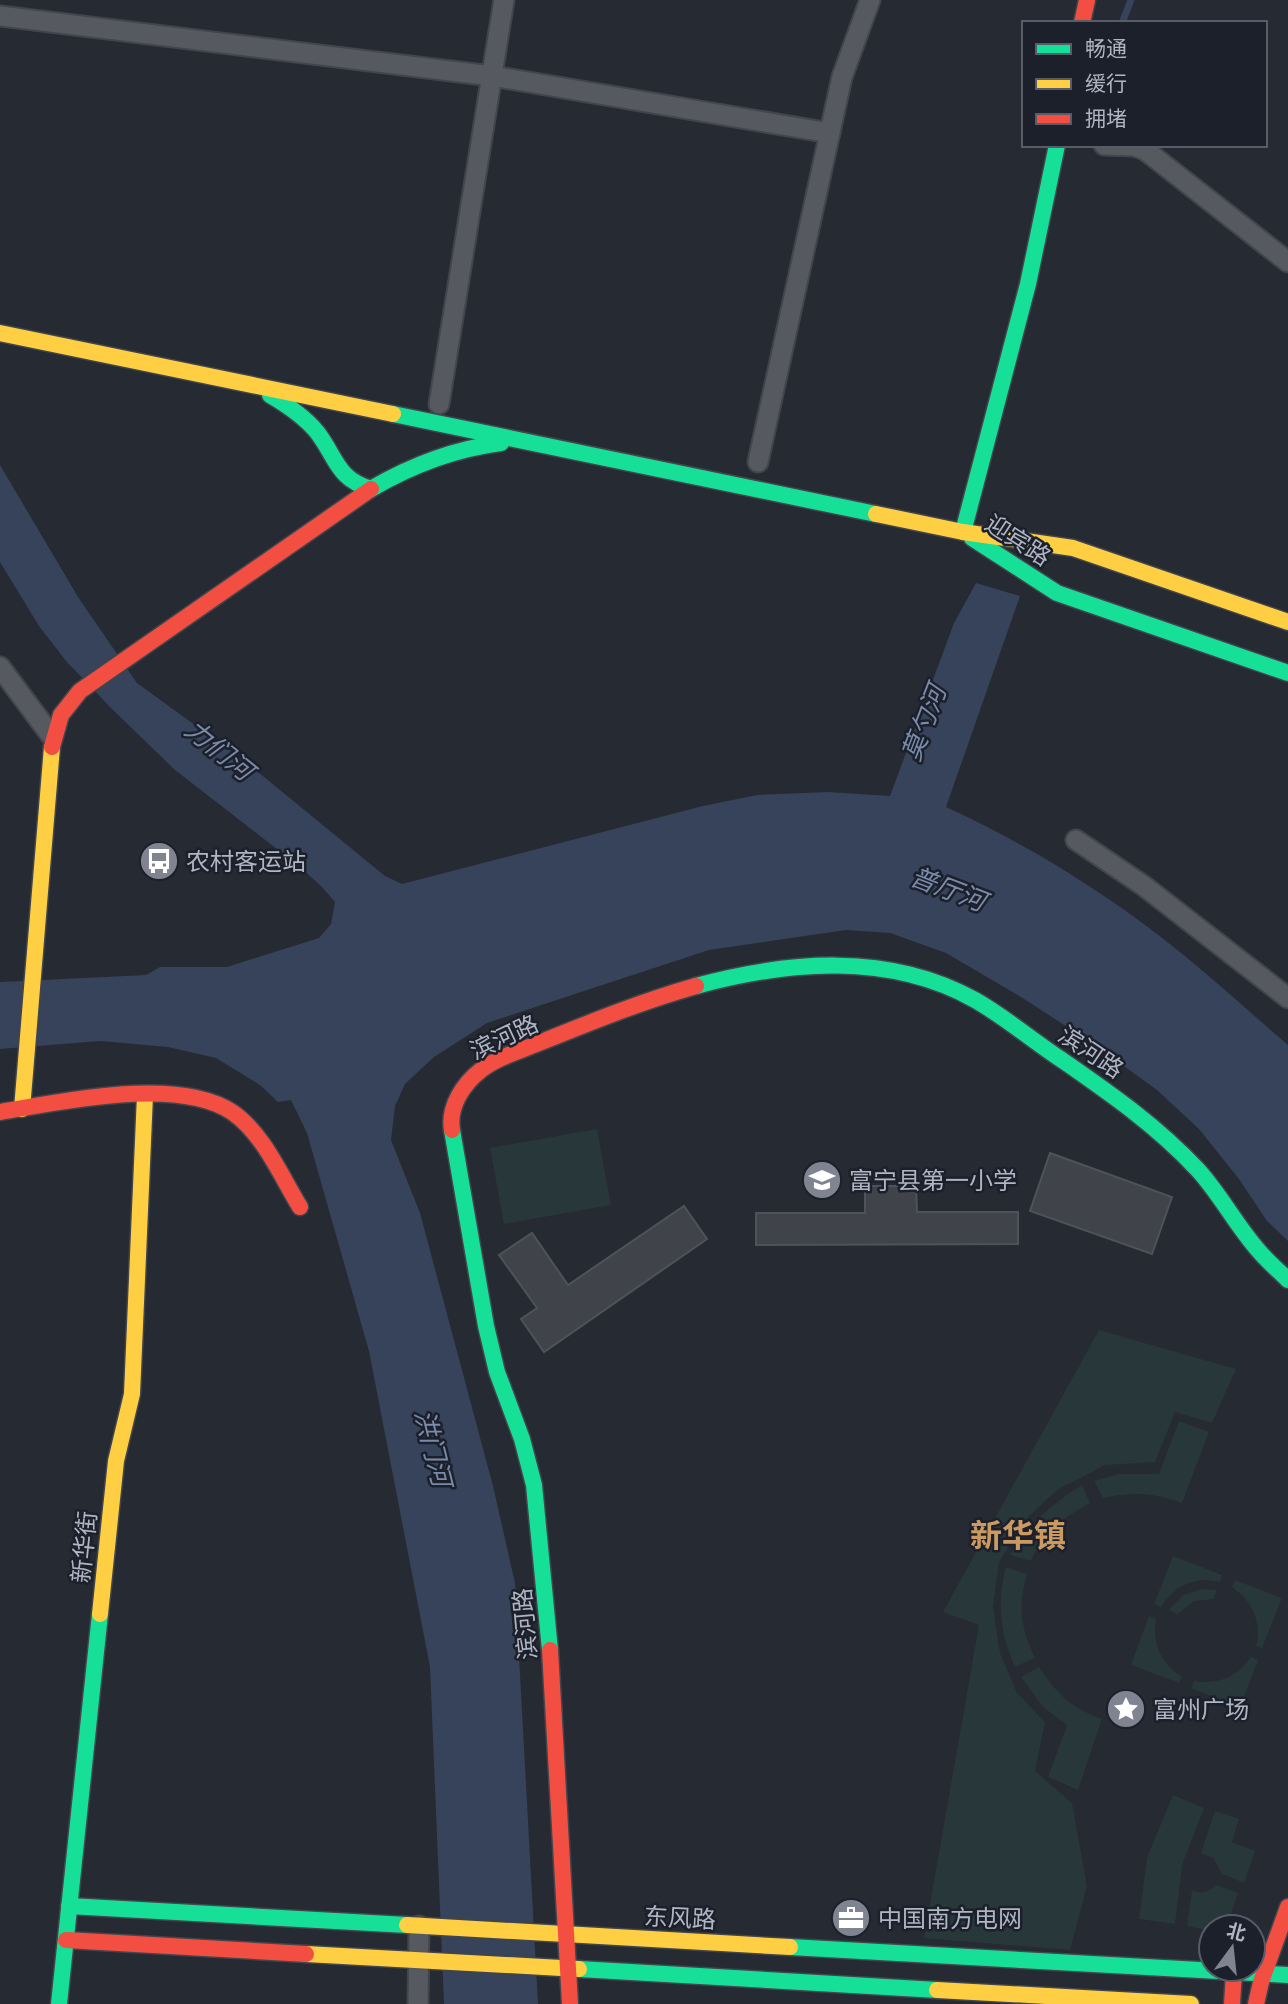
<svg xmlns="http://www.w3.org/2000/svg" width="1288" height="2004" viewBox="0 0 1288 2004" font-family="Raleway,'Noto Sans SC',sans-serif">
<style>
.green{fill:#28373a}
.water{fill:#36435b}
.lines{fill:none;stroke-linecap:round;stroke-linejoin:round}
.stream{stroke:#36435b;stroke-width:7}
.building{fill:#40444a;stroke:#4e5259;stroke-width:2}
.street-casing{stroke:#42454b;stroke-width:23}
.fast-casing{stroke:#42454b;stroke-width:19}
.slow-casing{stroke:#42454b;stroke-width:19}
.jam-casing{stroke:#42454b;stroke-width:19}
.street{stroke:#565960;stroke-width:19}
.fast{stroke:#16e098;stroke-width:16}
.slow{stroke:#ffcf43;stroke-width:16}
.jam{stroke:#f24e42;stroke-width:16}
.labels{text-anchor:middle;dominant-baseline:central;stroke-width:5;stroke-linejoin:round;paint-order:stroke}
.street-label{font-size:24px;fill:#b0b5c3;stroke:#1b202b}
.poi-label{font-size:24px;fill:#b0b5c3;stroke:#1b202b;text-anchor:start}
.water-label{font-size:26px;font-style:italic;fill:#7a8aaa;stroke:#1b202b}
.district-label{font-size:32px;font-weight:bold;fill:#cb9a63;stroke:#1b202b}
</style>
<rect width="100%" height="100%" fill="#262a32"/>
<g class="green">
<path d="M597,1129l14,76 -107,19 -14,-76z"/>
<path d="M1099,1330l137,39 -24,54 -37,-11 -20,50 -50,3 -48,25 -31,29 -27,43 -6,45 7,46 17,40 28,29 -10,49 37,32 15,83 -17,64 -146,-12 55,-313 -36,-13z"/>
<path d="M1179,1421l30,11 -27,71c-30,-11 -48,-11 -79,-5l-9,-17 25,-7h40z"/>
<path d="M1082,1485l8,18c-25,13 -49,32 -59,58l-21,-6c18,-31 42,-51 72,-70z"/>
<path d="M1173,1556l49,19 -2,7c-24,-6 -47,4 -59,25l-7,-3z"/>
<path d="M1006,1567l21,7c-9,33 -7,52 8,84l-20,9c-15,-34 -19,-65 -9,-100z"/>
<path d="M1235,1580l47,18 -20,50 -6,-2c6,-25 -4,-45 -24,-59z"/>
<path d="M1202,1589l15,1 -4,9 -19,2 -16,13 -9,-4 14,-15z"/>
<path d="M1149,1616l7,3c-4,24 5,44 26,58l-3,6 -48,-18z"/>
<path d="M1251,1657l7,3 -18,47 -49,-19 3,-7c23,4 44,-4 57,-24z"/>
<path d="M1039,1667c19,28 31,40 63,52l-24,71 -30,-13 19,-52 -24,-18 -22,-30z"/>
<path d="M1173,1795l31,13 -22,57 -7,59 -36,-5 8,-61z"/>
<path d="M1215,1811l24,8 -7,23 23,9 -11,32 -22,-9 -9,-16 -12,-5z"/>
<path d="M1216,1885l22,8 -10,29 -4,5h-13v4l-24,-5 5,-36c10,4 16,3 24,-5z"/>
</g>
<path class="water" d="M0,465l78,132 59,86 110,80 138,113 17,8 301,-78 54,-11 71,-3 62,4 64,-173 22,-40 44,13 -74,211c76,35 149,79 215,130 44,34 85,72 127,108v196l-21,-20 -28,-42 -40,-50 -42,-39 -62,-45 -74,-48 -75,-44 -56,-20 -44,-3 -137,20 -222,73 -53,34 -29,27 -10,22 -4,34 29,73 73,273 22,97 23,421h-94l-14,-337 -61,-316 -62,-218 -16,-33 -13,2 -18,-17 -44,-27 -48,-11 -68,-6 -100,8v-67l146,-7 14,-8h67l92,-29 12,-14 4,-22 -14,-16 -21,-19 -125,-97 -63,-61 -46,-48 -27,-35 -39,-64z"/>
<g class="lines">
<path class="stream" d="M1122,23l9,-23"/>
</g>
<g class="building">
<path d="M1050,1153l122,44 -20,57 -122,-43z"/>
<path d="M865,1186h51l1,26h101v32l-262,1v-32h109z"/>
<path d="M684,1206l23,33 -163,113 -23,-33 16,-11 -38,-53 33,-22 36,52z"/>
</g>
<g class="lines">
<g class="street-casing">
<g id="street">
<path d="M0,16l492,60 338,57"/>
<path d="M1104,145l30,1 11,4 143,112"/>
<path d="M439,404l65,-404"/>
<path d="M758,462l84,-385 28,-77"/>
<path d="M0,667l50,67"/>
<path d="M1076,840l68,46 144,112"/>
<path d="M418,2004l1,-78"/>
</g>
</g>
<g class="fast-casing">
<g id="fast">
<path d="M270,395c17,10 34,21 47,37 20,26 19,46 54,57 41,-24 83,-40 130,-46"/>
<path d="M393,414l483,100"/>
<path d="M963,532l65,-248 29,-139"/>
<path d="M972,538l85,55 231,80"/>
<path d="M696,986c92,-25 193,-34 279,14 30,17 58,41 87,60 49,34 95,66 136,110 22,24 38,55 60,80 9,11 20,20 30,30"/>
<path d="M452,1130l34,196 11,46 25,67 12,46 16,165"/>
<path d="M69,1906l338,19"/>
<path d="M790,1947l498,28"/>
<path d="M579,1969l358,21"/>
<path d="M59,2004l41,-390"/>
</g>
</g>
<g class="slow-casing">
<g id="slow">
<path d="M0,333l393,81"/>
<path d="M876,514l87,18 110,16 215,74"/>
<path d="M22,1109l30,-362"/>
<path d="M100,1614l16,-153 16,-67 13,-299"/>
<path d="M407,1925l383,22"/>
<path d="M306,1954l273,15"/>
<path d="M937,1990l254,14"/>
</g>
</g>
<g class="jam-casing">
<g id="jam">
<path d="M1082,23l5,-23"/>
<path d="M52,747l9,-32 19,-24 291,-202"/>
<path d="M0,1112c62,-10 177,-36 232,0 31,21 49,64 68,95"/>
<path d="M452,1130c-4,-23 11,-46 29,-60 17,-13 39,-19 58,-27 52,-21 104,-42 157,-57"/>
<path d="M550,1650l20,354"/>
<path d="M66,1940l240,14"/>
<path d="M1232,2004l2,-32"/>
<path d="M1256,2004l5,-22 27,-75"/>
</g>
</g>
<use href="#street" class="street"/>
<use href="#fast" class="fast"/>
<use href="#slow" class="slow"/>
<use href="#jam" class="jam"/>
</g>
<defs>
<g id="bus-disc" transform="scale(2.0125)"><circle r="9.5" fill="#808490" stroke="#1b202b"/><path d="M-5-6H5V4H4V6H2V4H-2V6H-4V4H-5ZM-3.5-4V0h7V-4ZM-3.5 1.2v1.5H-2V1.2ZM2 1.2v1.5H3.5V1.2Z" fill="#fff"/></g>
<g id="school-disc" transform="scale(2.0125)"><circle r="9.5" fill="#808490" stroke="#1b202b"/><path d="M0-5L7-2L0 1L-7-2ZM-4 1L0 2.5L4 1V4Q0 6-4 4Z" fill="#fff"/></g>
<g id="sight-disc" transform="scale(2.0125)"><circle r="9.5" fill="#808490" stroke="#1b202b"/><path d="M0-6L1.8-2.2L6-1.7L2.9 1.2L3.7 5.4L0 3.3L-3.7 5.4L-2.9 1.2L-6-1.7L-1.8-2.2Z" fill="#fff"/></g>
<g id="office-disc" transform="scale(2.0125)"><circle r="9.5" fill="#808490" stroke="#1b202b"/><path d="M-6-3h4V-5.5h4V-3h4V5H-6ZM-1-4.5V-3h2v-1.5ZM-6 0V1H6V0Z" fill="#fff"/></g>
</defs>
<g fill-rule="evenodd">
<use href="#bus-disc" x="159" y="861"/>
<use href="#school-disc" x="822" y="1180"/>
<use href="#sight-disc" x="1126" y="1709"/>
<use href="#office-disc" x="851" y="1918"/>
</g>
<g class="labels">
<g class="street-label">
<text transform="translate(1018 540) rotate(33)">迎宾路</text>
<text transform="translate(504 1037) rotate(-25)">滨河路</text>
<text transform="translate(1091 1052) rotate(34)">滨河路</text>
<text transform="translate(84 1547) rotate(-84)">新华街</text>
<text transform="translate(525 1624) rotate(-95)">滨河路</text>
<text transform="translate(680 1918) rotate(3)">东风路</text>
</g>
<g class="poi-label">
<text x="186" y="861">农村客运站</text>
<text x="849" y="1180">富宁县第一小学</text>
<text x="1153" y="1709">富州广场</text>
<text x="878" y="1918">中国南方电网</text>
</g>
<g class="water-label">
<text transform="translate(924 723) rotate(-69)">莫勺河</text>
<text transform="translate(219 750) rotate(39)">力们河</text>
<text transform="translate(948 889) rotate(21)">普厅河</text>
<text transform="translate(433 1448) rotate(76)">洪门河</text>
</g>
<g class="district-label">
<text x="1018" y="1535">新华镇</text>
</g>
</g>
<rect x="1022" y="21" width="245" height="126" fill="#1b202b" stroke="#575c68" stroke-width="2"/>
<rect x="1036" y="44" width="35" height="10" fill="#16e098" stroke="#575c68" stroke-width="2"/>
<text x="1085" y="56" font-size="21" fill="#b0b5c3">畅通</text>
<rect x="1036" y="79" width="35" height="10" fill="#ffcf43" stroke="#575c68" stroke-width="2"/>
<text x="1085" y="91" font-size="21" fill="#b0b5c3">缓行</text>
<rect x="1036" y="114" width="35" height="10" fill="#f24e42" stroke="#575c68" stroke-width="2"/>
<text x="1085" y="126" font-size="21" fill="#b0b5c3">拥堵</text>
<g transform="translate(1232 1948) rotate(15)"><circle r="33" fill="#1b202b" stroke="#575c68" stroke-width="2"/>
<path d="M0-5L12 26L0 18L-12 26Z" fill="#808490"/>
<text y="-10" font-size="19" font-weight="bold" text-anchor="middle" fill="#b0b5c3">北</text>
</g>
</svg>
